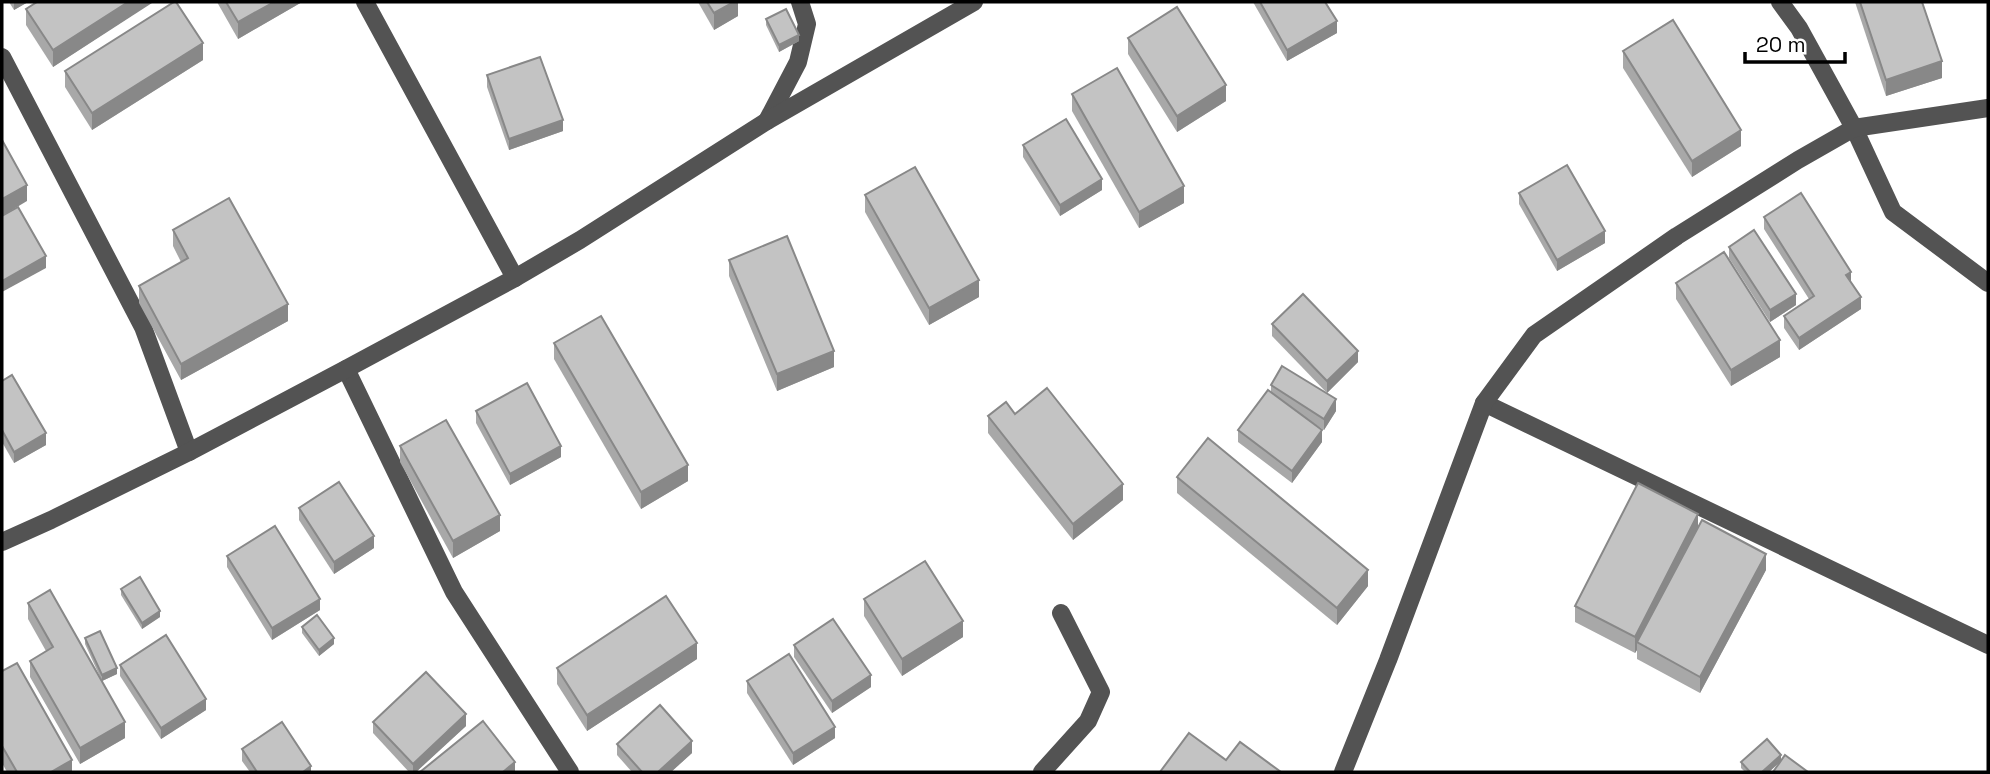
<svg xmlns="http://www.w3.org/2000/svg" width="1990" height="774" viewBox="0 0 1990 774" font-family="'Space Grotesk',sans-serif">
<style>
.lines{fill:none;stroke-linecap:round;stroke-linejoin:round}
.minor{stroke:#535353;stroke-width:18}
.wall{fill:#a8a8a8}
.shaded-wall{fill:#888}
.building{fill:#c3c3c3;stroke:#888;stroke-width:2}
</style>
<rect width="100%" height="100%" fill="#fff"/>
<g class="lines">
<g class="minor">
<path d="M365,2l150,276"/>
<path d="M1780,2l19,26 55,100 39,84 95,71"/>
<path d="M2,57l141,270 46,125"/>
<path d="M767,121l31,-59 9,-38 -7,-22"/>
<path d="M346,369l108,223 116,180"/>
<path d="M1484,403l504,242"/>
<path d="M2,542l49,-22 138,-68 157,-83 169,-91 65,-38 187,-119 207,-119"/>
<path d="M1042,772l46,-51 13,-29 -40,-79"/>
<path d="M1343,772l45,-112 96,-257 50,-68 143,-99 121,-76 56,-32 134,-20"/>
</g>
</g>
<g class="wall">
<path d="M9,2h19l-14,8z"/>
<path d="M152,2l-99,65 -27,-42v-16z"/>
<path d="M217,2h85l-64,37z"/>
<path d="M698,2h40v14l-24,14z"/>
<path d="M1253,2h72l12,31 -50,28z"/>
<path d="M1855,2h67l20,76 -56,18z"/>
<path d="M766,19l33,22 -20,11 -13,-27z"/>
<path d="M1128,38l98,63 -49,31 -49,-78z"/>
<path d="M1623,51l118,95 -49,31 -69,-109z"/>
<path d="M203,60l-111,70 -27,-43v-16z"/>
<path d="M487,75l76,56 -54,19 -22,-63z"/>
<path d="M1072,94l112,109 -45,25 -67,-117z"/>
<path d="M1023,145l79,45 -42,26 -37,-59z"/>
<path d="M1519,193l86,50 -48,28 -38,-67z"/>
<path d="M865,195l114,102 -50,28 -64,-113z"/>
<path d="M1764,217l87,66 10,26 -62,41 -15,-22v-12l25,-17 -45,-70z"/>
<path d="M173,230l115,91 -107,59 -42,-77v-17l42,-24 -8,-16z"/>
<path d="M1729,247l67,58 -26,17 -41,-64z"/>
<path d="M729,260l105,107 -57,24 -48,-115z"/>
<path d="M1676,283l104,74 -49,29 -55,-87z"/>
<path d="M1272,324l86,38 -31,31 -55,-57z"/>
<path d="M554,343l134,138 -47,28 -87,-150z"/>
<path d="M2,381l44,64 -32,18 -12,-21z"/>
<path d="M1271,385l65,26 -12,19 -11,-7 9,19 -30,41 -54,-41v-12l33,-38z"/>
<path d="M476,411l85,46 -51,28 -34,-62z"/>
<path d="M1015,414l108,86 -50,40 -85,-107v-17z"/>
<path d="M400,446l100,85 -47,27 -53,-96z"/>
<path d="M1177,477l191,109 -31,39 -160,-132z"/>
<path d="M299,508l75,40 -40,26 -35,-54z"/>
<path d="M1698,527l68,43 -66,123 -63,-34v-9l-2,3 -60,-31v-16z"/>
<path d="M227,556l93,54 -48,30 -45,-73z"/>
<path d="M121,589l39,28 -18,12 -21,-34z"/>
<path d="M864,599l99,38 -61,39 -38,-60z"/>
<path d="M28,603l73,76 -16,-35v-6l32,36 -15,7 23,57 -45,26 -50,-87v-16l16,-10 -18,-32z"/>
<path d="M302,627l32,17 -15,12 -17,-23z"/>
<path d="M794,645l77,42 -39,26 -38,-56z"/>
<path d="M697,659l-110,72 -30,-47v-16z"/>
<path d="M120,665l86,45 -45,29 -41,-63z"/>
<path d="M2,671l70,101h-65l-5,-9z"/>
<path d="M747,681l88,57 -42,27 -46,-72z"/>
<path d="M373,722l93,4 -50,46h-7l-36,-39z"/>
<path d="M617,744l75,9 -21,19h-39l-15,-17z"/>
<path d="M242,749l69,23h-61l-8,-11z"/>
<path d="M1781,761l-12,11h-24l-4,-4v-6z"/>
</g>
<g class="shaded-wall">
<path d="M14,2h14l-14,8z"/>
<path d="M128,2l24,1 -99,64v-17z"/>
<path d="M274,2h28l-64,37v-17z"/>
<path d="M734,2h4v14l-24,14v-17z"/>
<path d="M1337,21v12l-50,28v-11z"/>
<path d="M799,35v6l-20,11v-7z"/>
<path d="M203,43v17l-111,70v-17z"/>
<path d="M1942,61v17l-56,18v-16z"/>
<path d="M1226,85v16l-49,31v-16z"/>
<path d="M563,120v11l-54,19v-11z"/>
<path d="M1741,130v16l-49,31v-16z"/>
<path d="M1102,179v11l-42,26v-11z"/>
<path d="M27,185v16l-25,15v-17z"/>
<path d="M1184,186v17l-45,25v-16z"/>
<path d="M1605,231v12l-48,28v-11z"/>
<path d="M46,256v12l-44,24v-11z"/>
<path d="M1851,272v12l-5,-9z"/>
<path d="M979,280v17l-50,28v-17z"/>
<path d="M1796,294v11l-26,17v-12z"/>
<path d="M1861,297v12l-62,41v-12z"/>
<path d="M288,304v17l-107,59v-16z"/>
<path d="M1780,340v17l-49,29v-16z"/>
<path d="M834,351v16l-57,24v-17z"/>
<path d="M1358,351v11l-31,31v-12z"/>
<path d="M1336,399v12l-12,19v-11z"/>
<path d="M1322,430v12l-30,41v-12z"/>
<path d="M46,433v12l-32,18v-11z"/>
<path d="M561,446v11l-51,28v-11z"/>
<path d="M688,465v16l-47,28v-17z"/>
<path d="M1123,484v16l-50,40v-16z"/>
<path d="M1698,514v17l-61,111v8l-2,3v-16z"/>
<path d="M500,515v16l-47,27v-17z"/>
<path d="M374,536v12l-40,26v-12z"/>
<path d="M1766,554v16l-66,123v-16z"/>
<path d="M1368,570v16l-31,39v-17z"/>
<path d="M320,599v11l-48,30v-12z"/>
<path d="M160,611v6l-18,12v-6z"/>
<path d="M963,621v16l-61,39v-17z"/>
<path d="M334,638v6l-15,12v-6z"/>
<path d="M697,643v16l-110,72v-16z"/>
<path d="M117,668v6l-15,7v-6z"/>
<path d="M871,675v12l-39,26v-12z"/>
<path d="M206,699v11l-45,29v-11z"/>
<path d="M466,714v12l-50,46h-3v-8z"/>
<path d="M125,722v16l-45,26v-16z"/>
<path d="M835,727v11l-42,27v-12z"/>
<path d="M692,741v12l-21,19h-13z"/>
<path d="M1781,755v6l-12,11h-7z"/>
<path d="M72,760v12h-21z"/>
<path d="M515,762v10h-12z"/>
<path d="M311,766v6h-8z"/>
</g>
<g class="building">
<path d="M37,2h91l-75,48 -27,-41z"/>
<path d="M174,2h2l27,41 -111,70 -27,-42z"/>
<path d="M226,2h48l-36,20z"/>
<path d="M707,2h27l-20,11z"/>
<path d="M1260,2h65l12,19 -50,29z"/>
<path d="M1860,2h62l20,59 -56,19z"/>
<path d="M1177,7l49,78 -49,31 -49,-78z"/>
<path d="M786,9l13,26 -20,10 -13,-26z"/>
<path d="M1673,20l68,110 -49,31 -69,-110z"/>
<path d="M540,57l23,63 -54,19 -22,-64z"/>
<path d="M1117,68l67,118 -45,26 -67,-118z"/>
<path d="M1066,119l36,60 -42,26 -37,-60z"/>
<path d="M2,140l25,45 -25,14z"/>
<path d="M1567,165l38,66 -48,29 -38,-67z"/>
<path d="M915,167l64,113 -50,28 -64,-113z"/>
<path d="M1801,193l50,79 -5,3 15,22 -62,41 -15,-22 30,-20 -50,-79z"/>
<path d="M229,198l59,106 -107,60 -42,-78 49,-28 -15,-28z"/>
<path d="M18,207l28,49 -44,25v-65z"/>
<path d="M1754,230l42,64 -26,16 -41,-63z"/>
<path d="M787,236l47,115 -57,23 -48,-114z"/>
<path d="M1724,252l56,88 -49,30 -55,-87z"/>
<path d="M1303,294l55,57 -31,30 -55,-57z"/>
<path d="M601,316l87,149 -47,27 -87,-149z"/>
<path d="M1282,366l54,33 -12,20 -53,-34z"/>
<path d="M12,375l34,58 -32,19 -12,-22v-49z"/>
<path d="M527,383l34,63 -51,28 -34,-63z"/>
<path d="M1047,388l76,96 -50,40 -85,-108 18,-14 9,12z"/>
<path d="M1268,390l54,40 -30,41 -54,-41z"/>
<path d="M446,420l54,95 -47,26 -53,-95z"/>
<path d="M1208,438l160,132 -31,38 -160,-131z"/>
<path d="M339,482l35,54 -40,26 -35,-54z"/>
<path d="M1638,483l60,31 -63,123 -60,-31z"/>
<path d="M1702,520l64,34 -66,123 -63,-35z"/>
<path d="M275,526l45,73 -48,29 -45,-72z"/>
<path d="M925,561l38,60 -61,38 -38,-60z"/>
<path d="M140,577l20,34 -18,12 -21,-34z"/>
<path d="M50,590l75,132 -45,26 -50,-87 23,-14 -25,-44z"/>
<path d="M666,596l31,47 -110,72 -30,-47z"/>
<path d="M317,615l17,23 -15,12 -17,-23z"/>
<path d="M833,619l38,56 -39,26 -38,-56z"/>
<path d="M100,631l17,37 -15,7 -17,-37z"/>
<path d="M166,635l40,64 -45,29 -41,-63z"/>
<path d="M789,654l46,73 -42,26 -46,-72z"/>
<path d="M17,663l55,97 -21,12h-34l-15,-26v-75z"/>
<path d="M426,672l40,42 -53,50 -40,-42z"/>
<path d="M660,705l32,36 -34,31h-16l-25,-28z"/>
<path d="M483,721l32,41 -12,10h-83z"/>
<path d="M282,722l29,44 -8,6h-46l-15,-23z"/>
<path d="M1189,733l37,27 14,-18 41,30h-121z"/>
<path d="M1767,739l14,16 -19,17h-12l-9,-10z"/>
<path d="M1785,755l23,17h-35z"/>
</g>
<rect width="1990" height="774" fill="none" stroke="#000000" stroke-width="7"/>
<path d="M1745 52v10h100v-10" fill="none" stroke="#000000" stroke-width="3.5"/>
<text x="1756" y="52" font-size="21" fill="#000000" stroke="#ffffff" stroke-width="5" paint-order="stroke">20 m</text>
</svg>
